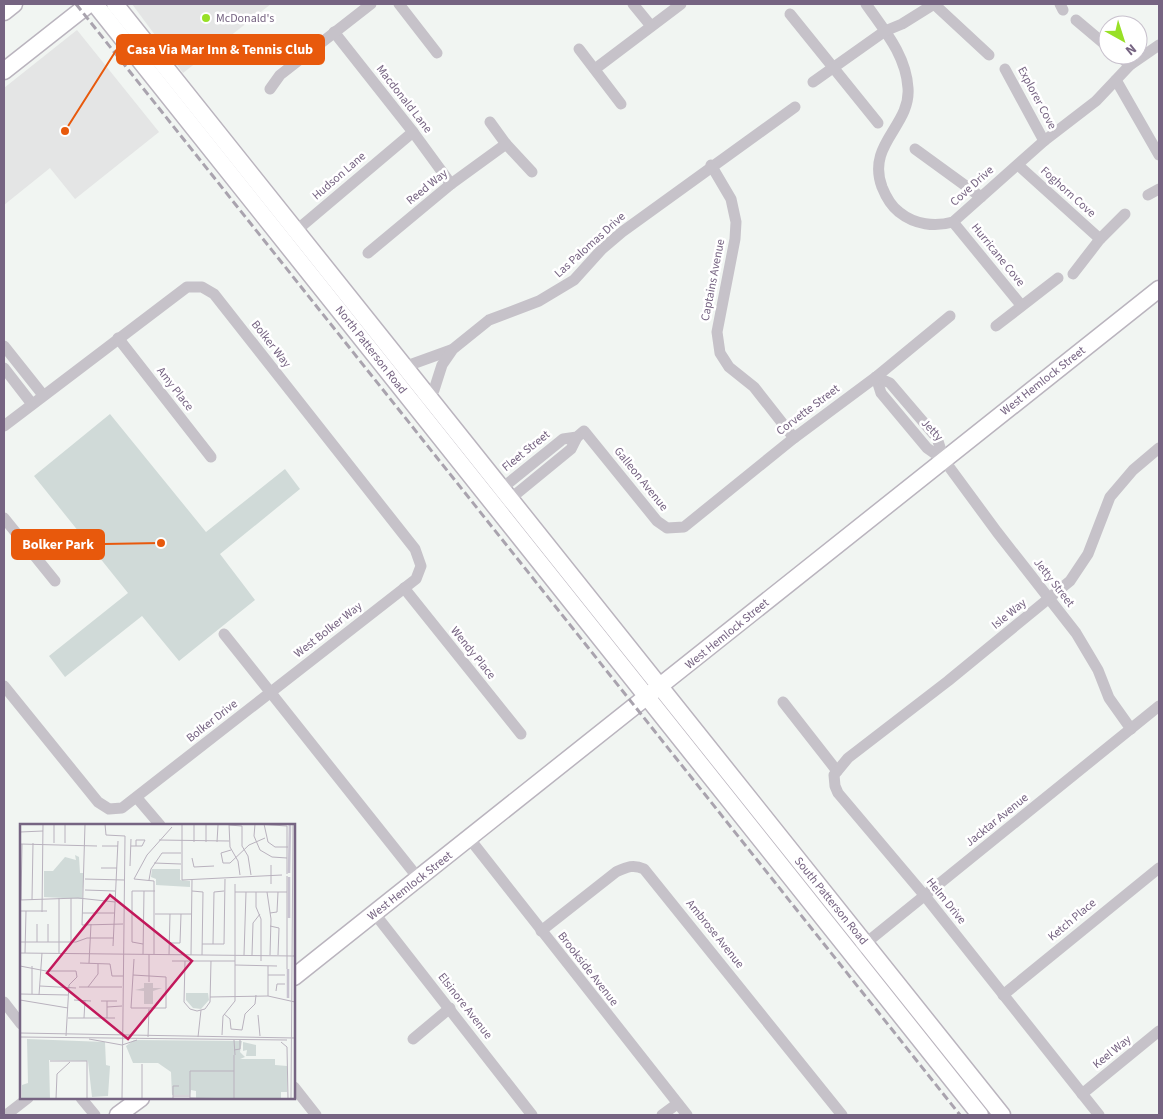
<svg xmlns="http://www.w3.org/2000/svg" width="1163" height="1119" viewBox="0 0 1163 1119" font-family="'Source Sans 3',sans-serif">
<style>
.built{fill:#e4e5e5}
.green{fill:#d0dad8}
.lines{fill:none;stroke-linecap:round;stroke-linejoin:round}
.secondary-casing{stroke:#bab4be;stroke-width:19}
.street{stroke:#c6c2c9;stroke-width:11}
.secondary{stroke:#fff;stroke-width:16}
.rail{stroke:#a9a3ae;stroke-width:3;stroke-dasharray:8 4;stroke-linecap:butt}
.poi-dot{fill:#98e026;stroke:#fff;stroke-width:2}
.labels{text-anchor:middle;dominant-baseline:central;stroke-width:5;stroke-linejoin:round;paint-order:stroke}
.poi-label{font-size:12px;fill:#766482;stroke:#fff;text-anchor:start}
.street-label{font-size:12px;fill:#766482;stroke:#fff}
.inset-river{fill:none;stroke:#c8c3d0;stroke-width:2.5}
.inset-road{fill:none;stroke:#b9b2be;stroke-width:1}
.view{fill:#c2185b;fill-opacity:0.15;stroke:#c2185b;stroke-width:2.5}
.inset-edge{fill:none;stroke:#766482;stroke-width:2.5}
.leader{fill:none;stroke:#e8590c;stroke-width:2}
.callout-dot{fill:#e8590c;stroke:#fff;stroke-width:2}
.callout{fill:#e8590c;stroke:#e8590c;stroke-width:2}
.callout-label{font-size:14px;text-anchor:middle;font-weight:bold;fill:#fff}
</style>
<rect width="100%" height="100%" fill="#f1f5f2"/>
<g class="built">
<path d="M132,4h139l-88,69z"/>
<path d="M77,30l82,102 -84,67 -25,-31 -46,37v-117z"/>
</g>
<path class="green" d="M110,414l96,118 79,-63 15,20 -80,65 35,46 -76,61 -37,-45 -77,61 -16,-21 79,-63 -94,-117z"/>
<g class="lines">
<g class="secondary-casing">
<g id="secondary">
<path d="M95,4l885,1111"/>
<path d="M115,4l887,1111"/>
<path d="M4,12l10,-8"/>
<path d="M4,71l85,-67"/>
<path d="M294,977l865,-688"/>
<path d="M118,1115l23,-17"/>
</g>
</g>
<g class="street">
<path d="M399,4l38,49"/>
<path d="M633,4l18,22"/>
<path d="M866,4c18,26 40,51 42,84 3,38 -42,56 -26,99 4,10 9,19 17,25 16,13 36,15 54,10l91,-81 52,-40 34,-36 29,-20"/>
<path d="M934,4l55,51"/>
<path d="M1060,4l3,6"/>
<path d="M790,14l88,109"/>
<path d="M1076,20l32,27"/>
<path d="M334,32l79,100 38,52"/>
<path d="M579,49l42,55"/>
<path d="M1118,55l12,10"/>
<path d="M595,69l86,-65"/>
<path d="M1005,69l39,72"/>
<path d="M1116,80l43,75"/>
<path d="M813,82l72,-51 17,-7 32,-20"/>
<path d="M270,89l10,-14 91,-71"/>
<path d="M490,122l16,22 26,28"/>
<path d="M915,149l66,48"/>
<path d="M711,165l20,34 5,23 -1,17 -18,93 3,21 9,14 25,20 40,51"/>
<path d="M1018,165l82,74"/>
<path d="M1148,195l11,-6"/>
<path d="M953,222l68,83"/>
<path d="M291,235l122,-103"/>
<path d="M368,253l83,-69 55,-40"/>
<path d="M1073,274l27,-35 25,-25"/>
<path d="M996,326l62,-48"/>
<path d="M118,338l93,119"/>
<path d="M4,346l39,49"/>
<path d="M404,367l47,-17"/>
<path d="M4,368l28,36"/>
<path d="M876,377l5,16 46,55 17,12 53,72 79,101 22,37 11,28 22,31"/>
<path d="M876,377l14,6 47,55 7,22"/>
<path d="M422,400l12,-10 8,-25 11,-16 36,-29 50,-19 35,-21 28,-31 20,-17 173,-125"/>
<path d="M4,426l183,-139h15l12,7 201,255 6,17 -5,13 -294,229 -13,1 -11,-7 -94,-116"/>
<path d="M498,493l3,-4 62,-50 14,-2 7,-6 73,90 10,7 17,-1 110,-89 82,-61 74,-61"/>
<path d="M505,501l5,-2 61,-50 6,-12"/>
<path d="M4,518l51,63"/>
<path d="M404,588l117,146"/>
<path d="M224,634l195,245"/>
<path d="M783,702l54,69"/>
<path d="M137,798l23,27"/>
<path d="M469,838l218,277"/>
<path d="M375,914l157,201"/>
<path d="M541,931l75,-59c11,-5 17,-8 28,-3l198,246"/>
<path d="M861,947l298,-241"/>
<path d="M1003,995l156,-127"/>
<path d="M4,1002l17,22"/>
<path d="M413,1039l37,-31"/>
<path d="M294,1087l22,28"/>
<path d="M1082,1094l77,-63"/>
<path d="M81,1098l14,17"/>
<path d="M6,1115l22,-17"/>
<path d="M662,1115l15,-11"/>
<path d="M1099,1115l-174,-219 -87,-103 -3,-7 -1,-11 14,-17 100,-77 122,-100 18,-27 22,-57 23,-27 26,-22"/>
</g>
<use href="#secondary" class="secondary"/>
<path class="rail" d="M76,4l884,1111"/>
</g>
<circle class="poi-dot" cx="206" cy="18" r="5"/>
<g class="labels">
<g class="poi-label">
<text x="216" y="18">McDonald's</text>
</g>
<g class="street-label">
<text transform="translate(1037 98) rotate(62)">Explorer Cove</text>
<text transform="translate(404 99) rotate(52)">Macdonald Lane</text>
<text transform="translate(339 176) rotate(-41)">Hudson Lane</text>
<text transform="translate(972 186) rotate(-42)">Cove Drive</text>
<text transform="translate(427 187) rotate(-39)">Reed Way</text>
<text transform="translate(1068 192) rotate(42)">Foghorn Cove</text>
<text transform="translate(590 245) rotate(-42)">Las Palomas Drive</text>
<text transform="translate(998 255) rotate(51)">Hurricane Cove</text>
<text transform="translate(713 280) rotate(-79)">Captains Avenue</text>
<text transform="translate(271 344) rotate(52)">Bolker Way</text>
<text transform="translate(371 350) rotate(52)">North Patterson Road</text>
<text transform="translate(1043 381) rotate(-38)">West Hemlock Street</text>
<text transform="translate(175 389) rotate(52)">Amy Place</text>
<text transform="translate(808 410) rotate(-37)">Corvette Street</text>
<text transform="translate(932 430) rotate(46)">Jetty</text>
<text transform="translate(526 451) rotate(-39)">Fleet Street</text>
<text transform="translate(641 479) rotate(51)">Galleon Avenue</text>
<text transform="translate(1054 583) rotate(52)">Jetty Street</text>
<text transform="translate(1009 614) rotate(-39)">Isle Way</text>
<text transform="translate(328 630) rotate(-38)">West Bolker Way</text>
<text transform="translate(727 634) rotate(-39)">West Hemlock Street</text>
<text transform="translate(473 653) rotate(51)">Wendy Place</text>
<text transform="translate(212 721) rotate(-38)">Bolker Drive</text>
<text transform="translate(997 820) rotate(-39)">Jacktar Avenue</text>
<text transform="translate(410 886) rotate(-38)">West Hemlock Street</text>
<text transform="translate(831 901) rotate(51)">South Patterson Road</text>
<text transform="translate(946 901) rotate(51)">Helm Drive</text>
<text transform="translate(1072 920) rotate(-40)">Ketch Place</text>
<text transform="translate(715 934) rotate(51)">Ambrose Avenue</text>
<text transform="translate(588 969) rotate(52)">Brookside Avenue</text>
<text transform="translate(465 1006) rotate(52)">Elsinore Avenue</text>
<text transform="translate(1112 1052) rotate(-39)">Keel Way</text>
</g>
</g>
<g transform="translate(20 824)">
<rect width="275" height="275" fill="#f1f5f2"/>
<path d="M55,31l4,2 1,16h4l-2,26 -38,-2v-26h9l12,-14 11,3zM132,45h28v11l10,1v6l-34,-2v-6l-5,-2zM124,159h9v5h9l-9,3v13h-9v-13l-9,-1 9,-2zM166,169h22l1,7 -8,9 -8,-1 -7,-8zM7,215l78,3 1,23 4,1 -2,30 -16,1 -4,-36 -39,-1 1,39h-28v-14l6,-2zM114,216l108,1 -2,11 5,5 -5,2h35v6l12,1v26h-6v6h-85v-7l-5,-1 -1,5h-18l-1,-23 -13,-9h-25l-7,-17zM223,218l13,3v11h-10l1,-6 -4,1z" fill="#d0dad8"/>
<path class="inset-river" d="M269,49l1,-49M269,94v-41M268,174v-29"/>
<path class="inset-road" d="M34,0v19M45,0v19M65,0l-3,101 41,-1M85,0l1,11 19,1M162,0v56l100,-5M209,0l1,23 8,14 2,14M235,0l-1,12 6,14 12,7 15,1M237,0l30,2v48M244,0l4,18 7,5h13M209,1l13,1v20l6,10 3,19M0,8l23,-1M139,16l70,1M174,18v-17M186,18v-17M197,18l1,-17M0,20l77,2M82,22h16M111,22h11l3,-6h-9v6M211,26l-10,3 2,10h7l19,-18 16,-7M172,34l2,9 20,-1M134,39l27,1M110,42l1,-27M81,44h16M65,55l39,1M129,56l2,-11 11,-16h19M251,60v-19M65,66l30,1M172,67l11,1 -1,63M215,68h52M236,68v15l5,12v42M247,68l4,27 -1,36M0,76l58,-2 37,4M1,76l1,-56M12,76l1,-57M0,87h27M22,88l1,-88M62,89h33M250,89l7,-1 1,-20M135,90h37M28,100v18M250,102l9,2 -1,27M0,118h56l11,-4h27M17,118v-18M51,118v-44M149,119h11l1,-29M123,120l-11,-2v-51h23M182,120h22l1,-65M193,120l1,-52 10,-1M93,122l5,-105M0,129l275,3M5,129l1,-42M39,129v-55M123,130l1,-63M134,130v-73l-20,-2 13,-24 25,-28M149,131l1,-41M171,131l1,-75M224,131l2,-63M232,131l1,-32 7,-9M152,137h63v40l-12,15 -1,19M165,137l-1,41 6,7 7,2 8,-2 5,-7 1,-41M215,137v-77M60,139l30,1 2,12h11M69,139l2,-39M215,141l42,1M267,145v-93M113,151l33,2v31h-35l3,-49M248,151h17M129,158v-28M20,162l36,2M59,163h43M68,163l10,-13v-10M0,164v-22l26,5h30l1,6 -8,8 -3,51M256,167l1,-7h8M0,170l48,1M12,170v-28M19,171l3,-42M248,172v-30M190,173l58,-1 27,6M0,176l48,8M54,176l17,1M81,177h16M87,183l15,-1M204,190l6,5 1,10 11,1 3,-16 10,-10 1,-9M238,191l2,21M48,194h47M64,194l1,-18M87,194v-17M0,209l275,5M0,213l267,3M128,213l1,-28M178,213l3,-27M69,215l33,6 15,-5M214,216l1,15M261,218l6,5 1,52M214,226l6,-1v-9M30,237h37v38M153,272h17M170,274l50,1M36,275l1,-25 13,-12M102,275l3,-263M122,275v-35M153,275v-13h6M170,275v-28h44M214,275v-44M271,275l2,-275"/>
<path class="view" d="M90,71l82,66 -64,78 -81,-66z"/>
<rect width="275" height="275" class="inset-edge"/>
</g>
<path class="leader" d="M65 131L117 49M161 543L104 544"/>
<g class="callout-dot">
<circle cx="65" cy="131" r="5"/>
<circle cx="161" cy="543" r="5"/>
</g>
<g class="callout">
<rect x="117" y="35" width="207" height="29" rx="5"/>
<rect x="12" y="530" width="92" height="29" rx="5"/>
</g>
<g class="callout-label">
<text x="220" y="54">Casa Via Mar Inn &amp; Tennis Club</text>
<text x="58" y="549">Bolker Park</text>
</g>
<rect width="1163" height="1119" fill="none" stroke="#766482" stroke-width="10"/>
<g transform="translate(1123 40) rotate(141)"><circle r="24" fill="#ffffff" stroke="#c8c1cd"/>
<path d="M0-4L9 19L0 12L-9 19Z" fill="#98e026"/>
<text y="-8" font-size="14" font-weight="bold" text-anchor="middle" fill="#766482">N</text>
</g>
</svg>
